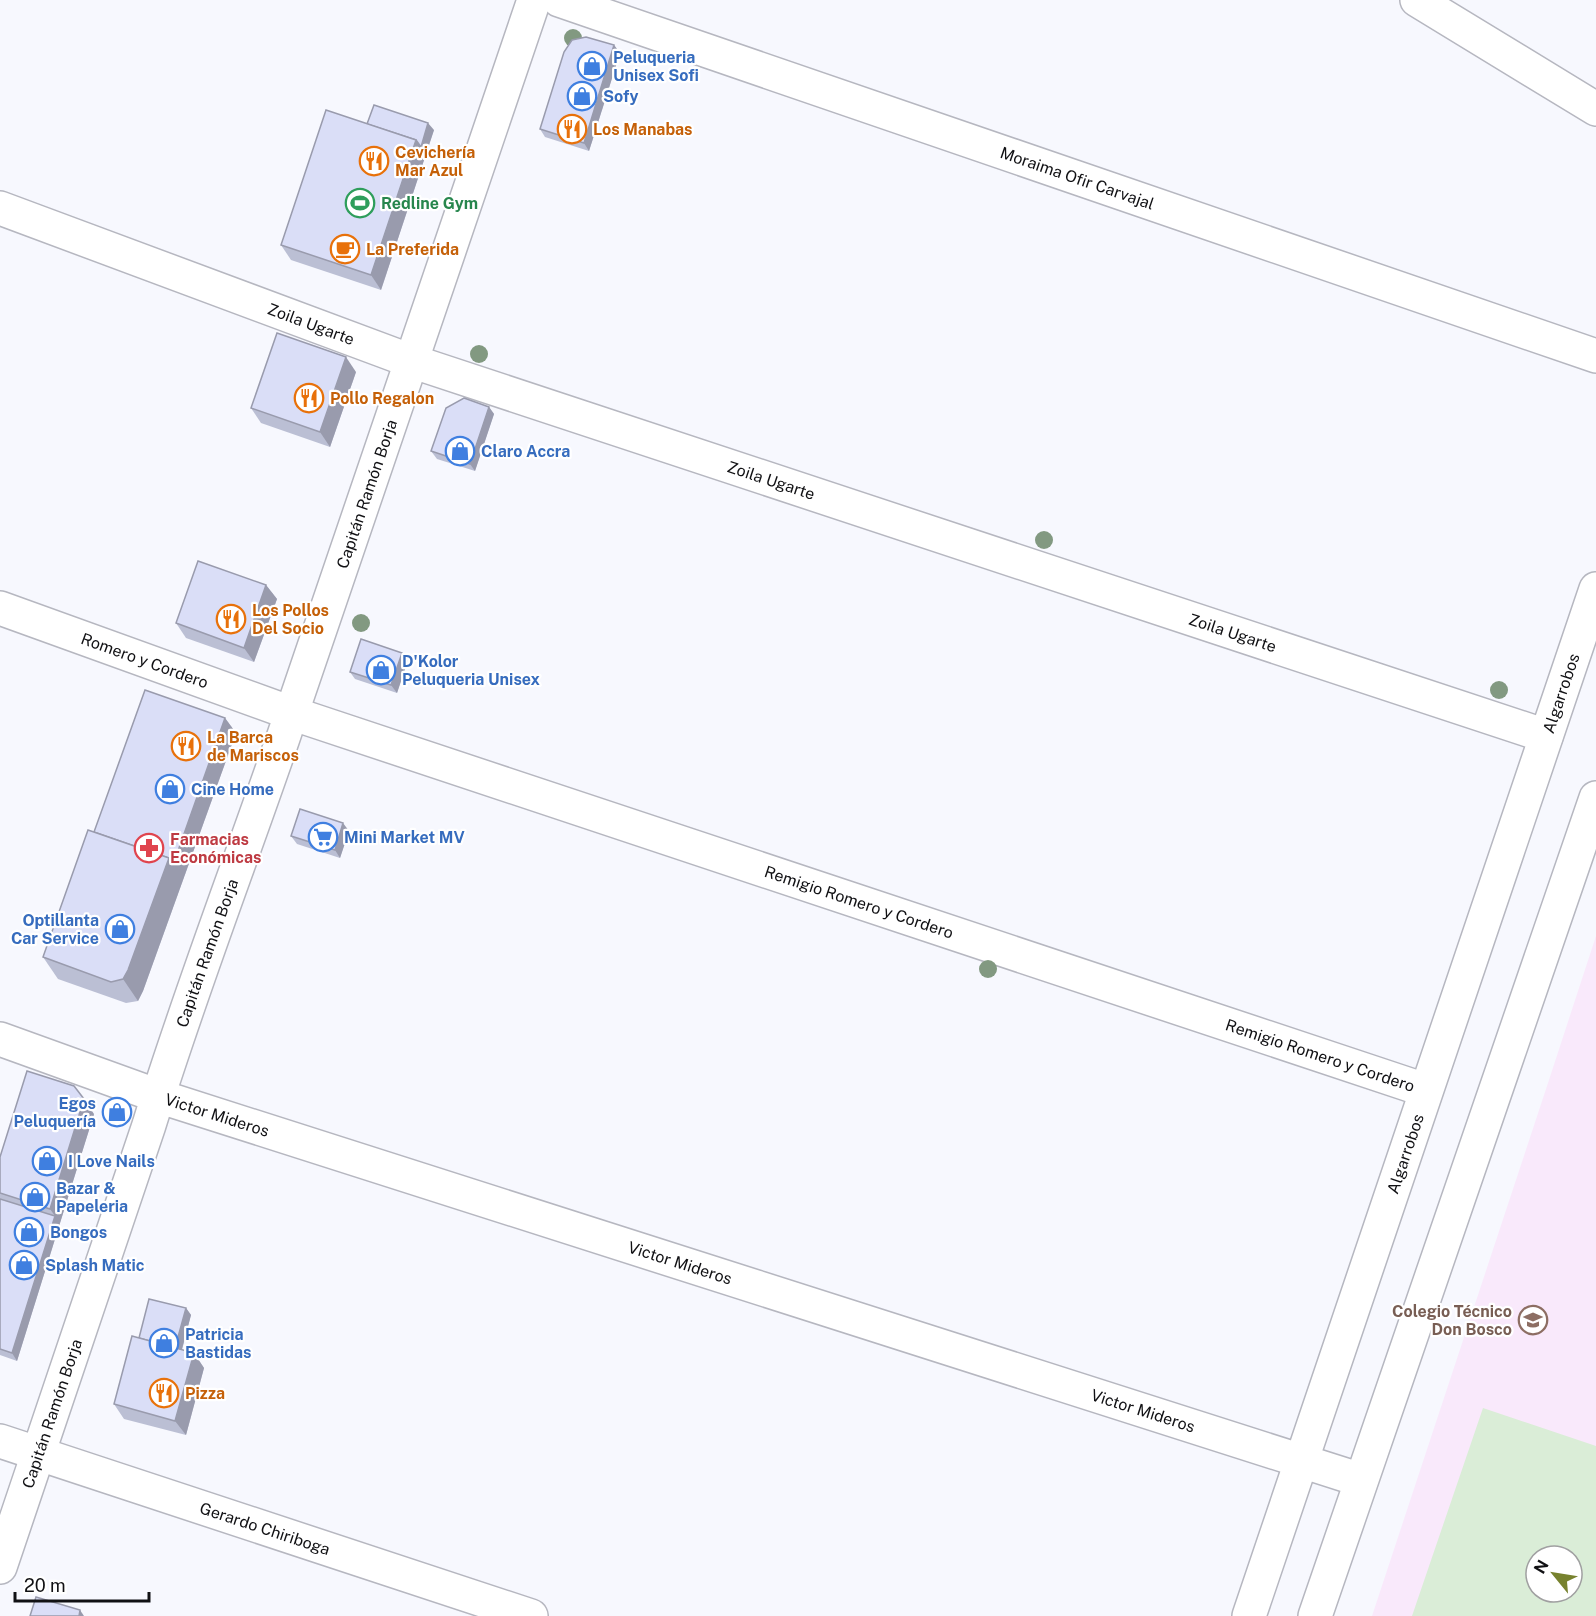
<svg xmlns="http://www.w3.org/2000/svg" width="1596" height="1616" viewBox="0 0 1596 1616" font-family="'Public Sans',sans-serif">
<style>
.education{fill:#f9e9fb;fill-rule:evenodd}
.grass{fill:#daedd7;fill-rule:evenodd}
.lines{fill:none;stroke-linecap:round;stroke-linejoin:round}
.minor-casing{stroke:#b6b7c0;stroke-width:36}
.minor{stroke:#fff;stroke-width:33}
.tree{fill:#829981}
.wall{fill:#bbbfd4}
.shaded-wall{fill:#999bad}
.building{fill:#dadef7;stroke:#999bad;stroke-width:1.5}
.labels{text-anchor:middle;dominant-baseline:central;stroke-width:4.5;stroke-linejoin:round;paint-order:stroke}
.shop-label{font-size:16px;font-weight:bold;fill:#366cbe;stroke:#fff;text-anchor:start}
.food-label{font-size:16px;font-weight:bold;fill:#c56008;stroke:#fff;text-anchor:start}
.street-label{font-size:16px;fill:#111114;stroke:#fff}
.leisure-label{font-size:16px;font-weight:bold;fill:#27864d;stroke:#fff;text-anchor:start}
.health-label{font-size:16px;font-weight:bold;fill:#be3a42;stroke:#fff;text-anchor:start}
.education-label{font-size:16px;font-weight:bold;fill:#785e54;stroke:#fff;text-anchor:end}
</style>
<rect width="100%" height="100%" fill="#f7f8fe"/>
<path class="education" d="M1596,936v680h-224l176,-533zM1536,1556h36v36h-36z"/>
<path class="grass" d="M1483,1408l113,38v170h-184zM1536,1556h36v36h-36z"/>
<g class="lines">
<g class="minor-casing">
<g id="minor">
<path id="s1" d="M559,0l1037,356"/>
<path d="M1417,0l179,109"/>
<path id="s2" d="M0,208l411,153 1135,375"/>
<path id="s3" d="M0,608l291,105 1134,377"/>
<path id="s4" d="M0,1039l158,57 1203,384"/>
<path id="s5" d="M0,1441l531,175"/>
<path id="s6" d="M0,1567l149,-442c40,-130 89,-256 133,-384 85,-247 168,-494 252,-741"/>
<path id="s7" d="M1249,1616l347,-1027"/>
<path d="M1315,1616l281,-818"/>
</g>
</g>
<use href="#minor" class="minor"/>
</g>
<g class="tree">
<circle cx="573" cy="38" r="9"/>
<circle cx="479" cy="354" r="9"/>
<circle cx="1044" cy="540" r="9"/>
<circle cx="361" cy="623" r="9"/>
<circle cx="1499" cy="690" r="9"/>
<circle cx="988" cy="969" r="9"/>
</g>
<g class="wall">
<path d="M614,45l6,8 -31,98 -44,-14 -5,-8z"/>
<path d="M367,124l67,6 -53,160 -90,-30 -10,-15z"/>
<path d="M356,372l-26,75 -69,-24 -10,-15z"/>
<path d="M489,407l5,7 -19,57 -38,-12 -6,-8z"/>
<path d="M266,585l11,14 -23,63 -68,-24 -10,-15z"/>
<path d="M408,660l-11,33 -42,-14 -5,-7z"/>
<path d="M225,718l11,15 -93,258 -5,10 -12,2 -68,-24 -15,-22 51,-125z"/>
<path d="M349,831l-9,27 -43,-14 -6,-8z"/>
<path d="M94,1114l-77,247 -17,-6v-198z"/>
<path d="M186,1308l5,7 -9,35 12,3 10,15 -18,67 -62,-16 -10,-15 25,-66z"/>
</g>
<g class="shaded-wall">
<path d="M614,45l6,8 -31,98 -5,-8z"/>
<path d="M428,123l6,7 -8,24 -5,-7z"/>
<path d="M416,140l10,14 -45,136 -10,-15z"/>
<path d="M346,357l10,15 -26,75 -10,-15z"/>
<path d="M489,407l5,7 -19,57 -5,-7z"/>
<path d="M266,585l11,14 -23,63 -10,-14z"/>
<path d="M402,653l6,7 -11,33 -6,-8z"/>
<path d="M225,718l11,15 -93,258 -5,10 -15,-22 46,-121z"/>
<path d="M343,823l6,8 -9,27 -5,-8z"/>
<path d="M84,1099l10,15 -77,247 -5,-8 43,-137 -5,-7z"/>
<path d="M186,1308l5,7 -12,45 -5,-7z"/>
<path d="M194,1353l10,15 -18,67 -11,-14z"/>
<path d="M80,1610l4,6h-5z"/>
</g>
<g class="building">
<path d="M586,37l28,8 -30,98 -44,-14 24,-77 8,-12z"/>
<path d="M374,105l54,18 -7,24 -5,-7 -49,-16z"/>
<path d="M326,110l90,30 -45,135 -90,-30z"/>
<path d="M277,333l69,24 -26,75 -69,-24z"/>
<path d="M464,398l25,9 -19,57 -39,-13 15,-43z"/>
<path d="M198,561l68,24 -22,63 -68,-25z"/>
<path d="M361,639l41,14 -11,32 -41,-13z"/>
<path d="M145,690l80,28 -52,147 -4,-7 -75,-26z"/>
<path d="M300,809l43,14 -8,27 -44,-14z"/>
<path d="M88,830l81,28 -41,112 -5,9 -12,3 -68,-25z"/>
<path d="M27,1071l47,15 10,13 -34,110 -50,-16v-36z"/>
<path d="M0,1199l55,17 -43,137 -12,-4z"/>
<path d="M149,1299l37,9 -11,40 -36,-10z"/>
<path d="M132,1336l62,17 -19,68 -61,-17z"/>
<path d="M36,1597l44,13 -1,6h-49z"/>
</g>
<defs>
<g id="shop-ring" transform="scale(1.5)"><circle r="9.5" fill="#fff" stroke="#3f7fe0" stroke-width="1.5"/><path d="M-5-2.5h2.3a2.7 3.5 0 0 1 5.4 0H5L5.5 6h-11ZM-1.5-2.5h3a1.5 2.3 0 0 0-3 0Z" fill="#3f7fe0"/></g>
<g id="restaurant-ring" transform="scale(1.5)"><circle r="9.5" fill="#fff" stroke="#e8710a" stroke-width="1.5"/><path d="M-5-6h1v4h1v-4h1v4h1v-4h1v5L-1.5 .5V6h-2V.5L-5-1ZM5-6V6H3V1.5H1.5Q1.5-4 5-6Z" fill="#e8710a"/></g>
<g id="stadium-ring" transform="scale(1.5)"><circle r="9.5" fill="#fff" stroke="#2e9e5b" stroke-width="1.5"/><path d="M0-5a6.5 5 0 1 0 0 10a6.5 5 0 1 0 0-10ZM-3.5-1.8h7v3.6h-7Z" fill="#2e9e5b"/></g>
<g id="cafe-ring" transform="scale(1.5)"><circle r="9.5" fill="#fff" stroke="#e8710a" stroke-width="1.5"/><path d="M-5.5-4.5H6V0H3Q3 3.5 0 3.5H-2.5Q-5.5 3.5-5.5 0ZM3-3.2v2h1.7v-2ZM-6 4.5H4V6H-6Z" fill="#e8710a"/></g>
<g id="supermarket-ring" transform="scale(1.5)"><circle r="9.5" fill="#fff" stroke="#3f7fe0" stroke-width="1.5"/><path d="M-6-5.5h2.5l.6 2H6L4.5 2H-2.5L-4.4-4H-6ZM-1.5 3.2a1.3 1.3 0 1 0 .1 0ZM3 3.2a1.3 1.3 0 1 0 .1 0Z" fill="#3f7fe0"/></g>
<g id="pharmacy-ring" transform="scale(1.5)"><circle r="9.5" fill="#fff" stroke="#e0444e" stroke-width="1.5"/><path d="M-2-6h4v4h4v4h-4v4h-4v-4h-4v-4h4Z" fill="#e0444e"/></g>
<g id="university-ring" transform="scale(1.5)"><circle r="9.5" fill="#fff" stroke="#8d6e63" stroke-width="1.5"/><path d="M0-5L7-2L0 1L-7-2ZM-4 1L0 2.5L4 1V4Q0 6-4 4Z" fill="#8d6e63"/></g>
</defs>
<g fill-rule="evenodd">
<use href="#shop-ring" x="592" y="66"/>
<use href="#shop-ring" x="582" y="96"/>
<use href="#restaurant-ring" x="572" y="129"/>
<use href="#restaurant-ring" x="374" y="161"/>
<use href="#stadium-ring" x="360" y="203"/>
<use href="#cafe-ring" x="345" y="249"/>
<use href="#restaurant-ring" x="309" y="398"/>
<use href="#shop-ring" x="460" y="451"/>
<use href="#restaurant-ring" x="231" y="619"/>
<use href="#shop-ring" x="381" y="670"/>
<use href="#restaurant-ring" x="186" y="746"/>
<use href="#shop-ring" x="170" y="789"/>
<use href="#supermarket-ring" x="323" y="837"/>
<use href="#pharmacy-ring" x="149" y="848"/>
<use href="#shop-ring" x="120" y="929"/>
<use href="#shop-ring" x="117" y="1112"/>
<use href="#shop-ring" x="47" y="1161"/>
<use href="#shop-ring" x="35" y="1197"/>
<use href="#shop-ring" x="29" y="1232"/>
<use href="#shop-ring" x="24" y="1265"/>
<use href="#university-ring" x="1533" y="1320"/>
<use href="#shop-ring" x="164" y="1343"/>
<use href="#restaurant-ring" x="164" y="1393"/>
</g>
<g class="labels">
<g class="shop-label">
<text x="613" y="57">Peluqueria<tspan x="613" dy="18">Unisex Sofi</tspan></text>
<text x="603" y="96">Sofy</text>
<text x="481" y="451">Claro Accra</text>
<text x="402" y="661">D'Kolor<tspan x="402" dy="18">Peluqueria Unisex</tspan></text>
<text x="191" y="789">Cine Home</text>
<text x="344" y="837">Mini Market MV</text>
<text x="99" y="920" text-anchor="end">Optillanta<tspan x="99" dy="18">Car Service</tspan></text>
<text x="96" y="1103" text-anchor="end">Egos<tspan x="96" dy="18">Peluquería</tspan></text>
<text x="68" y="1161">I Love Nails</text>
<text x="56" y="1188">Bazar &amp;<tspan x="56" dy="18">Papeleria</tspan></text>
<text x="50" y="1232">Bongos</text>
<text x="45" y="1265">Splash Matic</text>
<text x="185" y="1334">Patricia<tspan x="185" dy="18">Bastidas</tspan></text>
</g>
<g class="food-label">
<text x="593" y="129">Los Manabas</text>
<text x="395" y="152">Cevichería<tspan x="395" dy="18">Mar Azul</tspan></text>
<text x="366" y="249">La Preferida</text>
<text x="330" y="398">Pollo Regalon</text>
<text x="252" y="610">Los Pollos<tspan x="252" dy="18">Del Socio</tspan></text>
<text x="207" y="737">La Barca<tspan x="207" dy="18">de Mariscos</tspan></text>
<text x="185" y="1393">Pizza</text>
</g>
<g class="street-label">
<text stroke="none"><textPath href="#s1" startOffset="548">Moraima Ofir Carvajal</textPath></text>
<text stroke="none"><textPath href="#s2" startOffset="332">Zoila Ugarte</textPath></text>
<text stroke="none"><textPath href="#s2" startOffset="818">Zoila Ugarte</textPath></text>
<text stroke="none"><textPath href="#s6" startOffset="1134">Capitán Ramón Borja</textPath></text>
<text stroke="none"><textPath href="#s2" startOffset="1304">Zoila Ugarte</textPath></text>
<text stroke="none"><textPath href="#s3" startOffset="154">Romero y Cordero</textPath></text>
<text stroke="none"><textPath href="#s7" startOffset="974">Algarrobos</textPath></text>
<text stroke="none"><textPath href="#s3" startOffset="908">Remigio Romero y Cordero</textPath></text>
<text stroke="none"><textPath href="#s6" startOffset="648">Capitán Ramón Borja</textPath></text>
<text stroke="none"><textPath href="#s3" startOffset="1394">Remigio Romero y Cordero</textPath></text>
<text stroke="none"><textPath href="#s4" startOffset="230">Victor Mideros</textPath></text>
<text stroke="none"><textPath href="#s7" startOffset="488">Algarrobos</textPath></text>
<text stroke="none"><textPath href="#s4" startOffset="716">Victor Mideros</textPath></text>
<text stroke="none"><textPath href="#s4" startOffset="1202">Victor Mideros</textPath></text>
<text stroke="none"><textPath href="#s6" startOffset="162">Capitán Ramón Borja</textPath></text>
<text stroke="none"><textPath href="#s5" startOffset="279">Gerardo Chiriboga</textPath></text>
</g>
<g class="leisure-label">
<text x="381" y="203">Redline Gym</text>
</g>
<g class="health-label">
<text x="170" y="839">Farmacias<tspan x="170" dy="18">Económicas</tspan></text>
</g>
<g class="education-label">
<text x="1512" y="1311">Colegio Técnico<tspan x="1512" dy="18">Don Bosco</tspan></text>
</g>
</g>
<g transform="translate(1554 1574) rotate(300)"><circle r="28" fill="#ffffff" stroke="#a0a0a1" stroke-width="1.5"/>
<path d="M0-4.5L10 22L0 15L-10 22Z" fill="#77822e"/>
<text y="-9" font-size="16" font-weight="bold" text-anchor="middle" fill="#111114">N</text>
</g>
<path d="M15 1592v9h134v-9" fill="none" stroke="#111114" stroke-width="3"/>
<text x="24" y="1592" font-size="18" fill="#111114" stroke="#ffffff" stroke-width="4.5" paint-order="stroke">20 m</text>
</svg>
